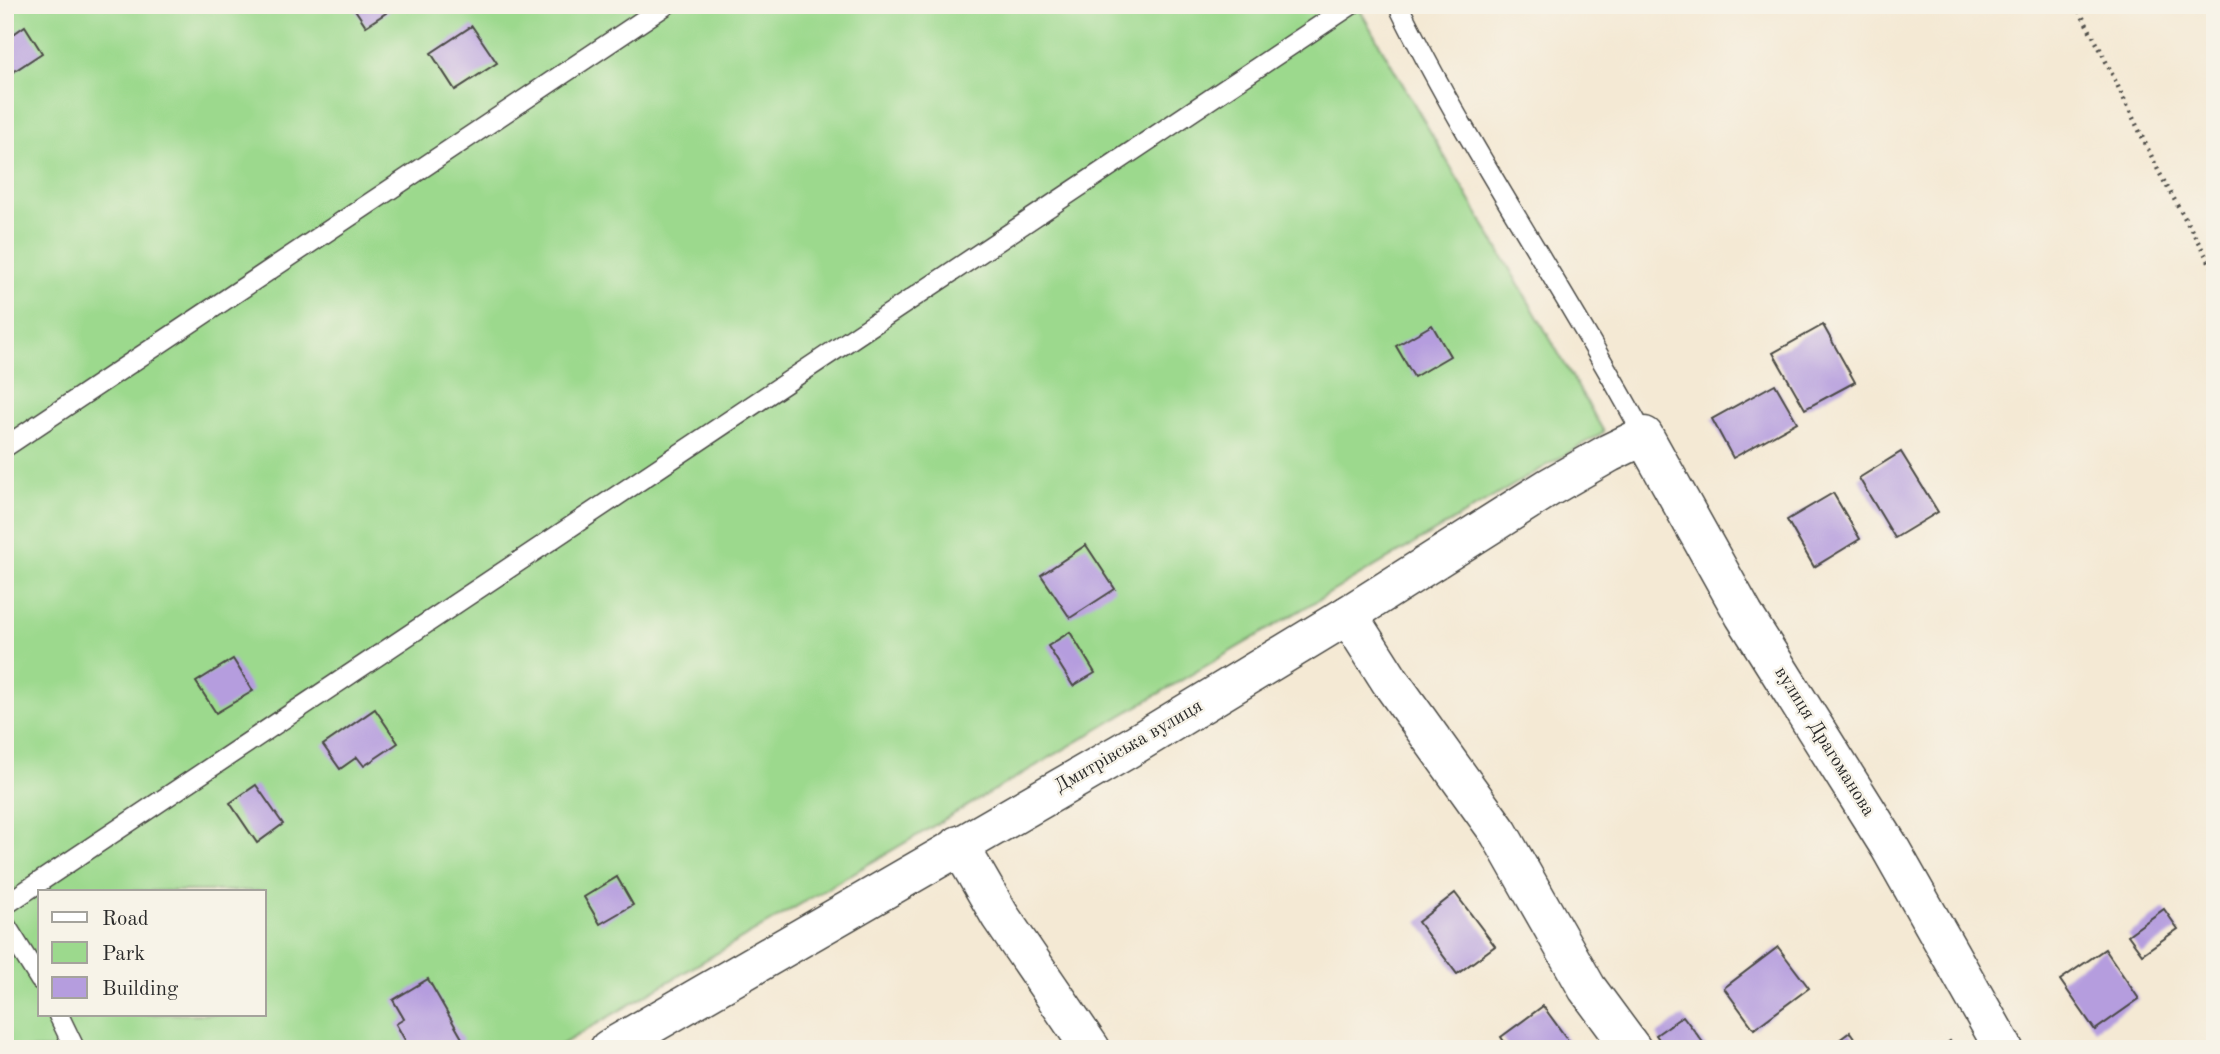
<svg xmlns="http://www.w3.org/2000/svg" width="2220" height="1054" viewBox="0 0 2220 1054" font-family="'Old Standard TT',serif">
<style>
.green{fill:#9cd98d;stroke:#64825c;stroke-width:2;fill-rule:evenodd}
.building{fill:#b59dde}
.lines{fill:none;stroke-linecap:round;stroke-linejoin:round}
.service-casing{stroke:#494844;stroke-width:22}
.minor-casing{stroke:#494844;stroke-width:41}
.path{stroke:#494844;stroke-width:4.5;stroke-dasharray:2 5;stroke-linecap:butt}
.service{stroke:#fff;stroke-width:19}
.minor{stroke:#fff;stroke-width:38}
.labels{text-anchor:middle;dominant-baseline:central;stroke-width:5;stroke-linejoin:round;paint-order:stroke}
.street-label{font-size:19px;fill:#2b2b2b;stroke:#f7f3e8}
</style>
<rect width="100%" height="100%" fill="#f7f3e8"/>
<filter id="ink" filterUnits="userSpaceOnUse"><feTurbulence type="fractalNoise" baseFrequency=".0143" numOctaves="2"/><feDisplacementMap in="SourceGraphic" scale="14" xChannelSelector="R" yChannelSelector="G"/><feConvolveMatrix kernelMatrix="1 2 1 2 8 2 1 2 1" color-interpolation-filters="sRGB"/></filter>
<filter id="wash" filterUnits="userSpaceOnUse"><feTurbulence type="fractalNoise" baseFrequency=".00686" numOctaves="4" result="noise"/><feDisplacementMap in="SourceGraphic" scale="28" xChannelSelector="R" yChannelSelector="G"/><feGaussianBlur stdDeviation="1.57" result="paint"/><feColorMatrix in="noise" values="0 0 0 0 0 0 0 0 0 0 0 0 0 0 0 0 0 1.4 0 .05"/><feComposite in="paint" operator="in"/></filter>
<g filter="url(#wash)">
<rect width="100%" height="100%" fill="#f4e9d4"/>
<path class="green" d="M5,5h1352l247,427 -1050,617h-549zM40,891h224v123h-224z"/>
<g id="blocks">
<g class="building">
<path d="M352,5h46l-32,21z"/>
<path d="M25,26l17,27 -32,21 -5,-8v-26z"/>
<path d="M472,26l25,37 -42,27 -24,-37z"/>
<path d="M1432,325l18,31 -36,21 -18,-31z"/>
<path d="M1823,325l32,57 -50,27 -32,-56z"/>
<path d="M1775,384l22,38 -64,36 -21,-39z"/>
<path d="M1901,452l37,60 -43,26 -36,-60z"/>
<path d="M1833,493l27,46 -46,28 -27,-47z"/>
<path d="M1086,545l29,44 -45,29 -29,-43z"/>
<path d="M1070,632l25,41 -22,13 -25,-40z"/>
<path d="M233,659l20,32 -37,22 -20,-31z"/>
<path d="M375,709l23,34 -34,23 -7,-9 -17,12 -17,-24z"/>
<path d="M256,785l27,39 -26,19 -27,-40z"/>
<path d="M617,877l16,28 -33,19 -16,-27z"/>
<path d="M1455,893l40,53 -38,28 -39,-52z"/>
<path d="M2164,909l14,20 -36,25 -14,-19z"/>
<path d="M1778,947l31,41 -55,41 -30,-41z"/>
<path d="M2105,949l34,50 -44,31 -35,-50z"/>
<path d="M428,979l35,61 -15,9h-38l-14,-25 8,-5 -11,-19z"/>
<path d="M1543,1006l27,37 -8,6h-53l-8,-12z"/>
<path d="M1683,1016l25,33h-42l-10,-14z"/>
<path d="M1850,1032l12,17h-35z"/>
<path d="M1950,1041l6,8h-17z"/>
</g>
</g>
</g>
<g filter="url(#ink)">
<use href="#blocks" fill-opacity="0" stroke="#494844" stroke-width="2"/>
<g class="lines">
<g class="service-casing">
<g id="service">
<path d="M1398,5c73,149 168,285 246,431"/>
<path d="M5,447l661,-442"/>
<path d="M5,905l1346,-900"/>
<path d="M5,924l35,56"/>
<path d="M58,1014l17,35"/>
</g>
</g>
<g class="minor-casing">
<g id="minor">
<path d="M1348,615l42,66 109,152 88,155 45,61"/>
<path d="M959,845l41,71 91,133"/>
<path d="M609,1049l517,-299 222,-135 200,-127 61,-35 35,-17 100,179 145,231 115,203"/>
</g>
</g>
<path class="path" d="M2076,5l24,44 60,125 55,98"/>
<use href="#service" class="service"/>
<use href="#minor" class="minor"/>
</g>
</g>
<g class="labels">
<g class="street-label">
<text transform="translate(1824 742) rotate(58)">вулиця Драгоманова</text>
<text transform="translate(1129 747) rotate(-30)">Дмитрівська вулиця</text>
</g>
</g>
<rect width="2220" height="1054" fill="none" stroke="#f7f3e8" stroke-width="28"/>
<rect x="38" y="890" width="228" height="126" fill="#f7f3e8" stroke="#a5a39c" stroke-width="2"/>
<rect x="52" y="912" width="35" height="10" fill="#ffffff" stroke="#a5a39c" stroke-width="2"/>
<text x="102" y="925" font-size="21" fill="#2b2b2b">Road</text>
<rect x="52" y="942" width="35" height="21" fill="#9cd98d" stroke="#a5a39c" stroke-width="2"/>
<text x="102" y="960" font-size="21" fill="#2b2b2b">Park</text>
<rect x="52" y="977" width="35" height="21" fill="#b59dde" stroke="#a5a39c" stroke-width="2"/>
<text x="102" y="995" font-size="21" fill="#2b2b2b">Building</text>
</svg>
